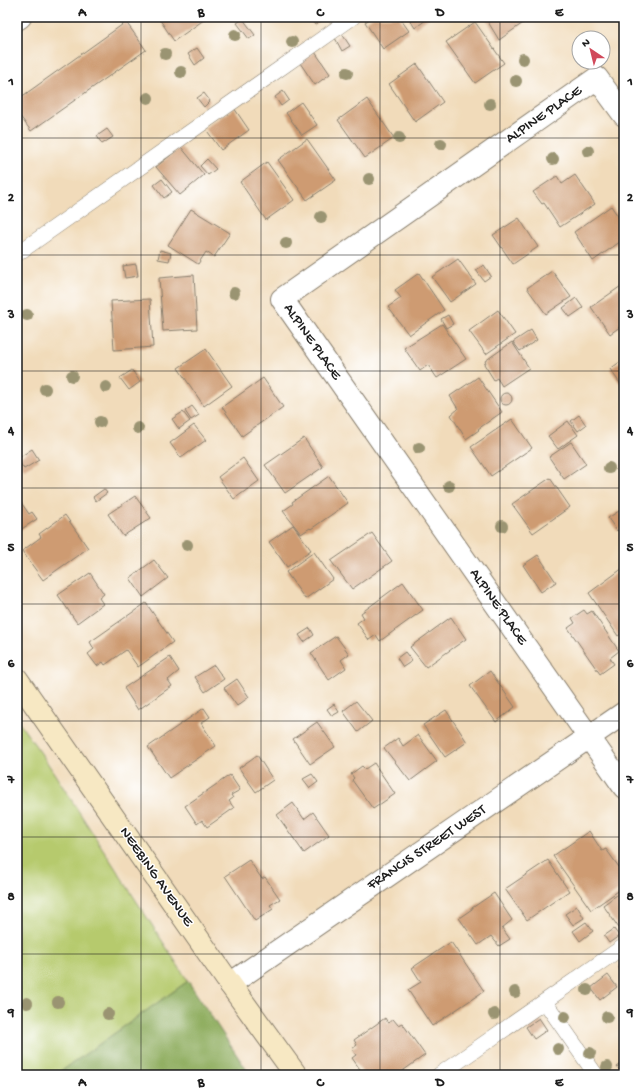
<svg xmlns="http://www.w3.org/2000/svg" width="641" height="1092" viewBox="0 0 641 1092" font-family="'Gochi Hand',sans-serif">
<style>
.green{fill:#b6ca6d;stroke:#697344}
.forest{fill:#90ae60;stroke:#56653e}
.building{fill:#ce9b72}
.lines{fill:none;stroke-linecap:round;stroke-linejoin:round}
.lane-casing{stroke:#867c6b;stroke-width:16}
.street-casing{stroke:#867c6b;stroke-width:24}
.secondary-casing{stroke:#867c6b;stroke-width:24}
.lane{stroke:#fff;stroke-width:15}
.street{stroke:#fff;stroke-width:22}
.secondary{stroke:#f7e8c3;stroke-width:22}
.tree{fill:#9a9472}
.grid{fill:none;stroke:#1c1c1c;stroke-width:1;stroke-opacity:0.55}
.labels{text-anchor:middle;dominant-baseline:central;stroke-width:3;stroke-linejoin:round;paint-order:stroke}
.street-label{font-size:15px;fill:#1c1c1c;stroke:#fff}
.neatline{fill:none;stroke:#1c1c1c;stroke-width:1.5}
.grid-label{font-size:13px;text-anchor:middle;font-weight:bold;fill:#1c1c1c}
</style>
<rect width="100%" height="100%" fill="#fff"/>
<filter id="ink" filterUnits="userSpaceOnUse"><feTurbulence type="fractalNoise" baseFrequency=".025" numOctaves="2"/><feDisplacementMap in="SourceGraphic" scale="8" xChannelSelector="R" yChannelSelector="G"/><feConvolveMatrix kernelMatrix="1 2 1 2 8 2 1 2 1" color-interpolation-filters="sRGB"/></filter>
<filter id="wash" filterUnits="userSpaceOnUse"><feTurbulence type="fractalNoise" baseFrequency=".012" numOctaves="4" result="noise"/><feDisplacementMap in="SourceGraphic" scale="16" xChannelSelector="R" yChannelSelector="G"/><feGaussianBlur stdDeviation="0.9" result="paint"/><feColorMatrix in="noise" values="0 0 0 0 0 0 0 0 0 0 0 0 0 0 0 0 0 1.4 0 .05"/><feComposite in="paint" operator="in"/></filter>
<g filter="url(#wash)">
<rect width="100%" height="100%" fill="#f1dbba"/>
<path class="green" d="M17,720l26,36 145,225 -132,94h-39z"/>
<path class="forest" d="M188,981l62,94h-194z"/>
<g id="blocks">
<g class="building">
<path d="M158,17h50l-34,24z"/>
<path d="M309,17h11l2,3 -7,5z"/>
<path d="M373,17h26l10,14 -26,18 -18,-27z"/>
<path d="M408,17h22l-15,11z"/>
<path d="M485,17h34l4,6 -24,17z"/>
<path d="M243,19l12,16 -6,4 -12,-16z"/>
<path d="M126,22l20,28 -115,81 -14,-19v-12z"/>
<path d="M475,22l29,41 -29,20 -29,-41z"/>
<path d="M342,34l8,12 -8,5 -7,-13z"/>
<path d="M197,48l7,10 -9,7 -7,-11z"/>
<path d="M315,52l15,22 -15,11 -15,-22z"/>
<path d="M417,64l26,38 -28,20 -26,-38z"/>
<path d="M283,91l6,9 -8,6 -6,-9z"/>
<path d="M204,93l6,8 -6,6 -7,-9z"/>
<path d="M367,99l27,39 -29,20 -27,-38z"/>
<path d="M301,102l16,23 -15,10 -16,-22z"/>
<path d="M234,108l15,22 -28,20 -16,-22z"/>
<path d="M107,129l6,8 -11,7 -5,-8z"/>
<path d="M307,139l29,41 -29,20 -29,-40z"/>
<path d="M181,147l23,28 -24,20 -24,-28z"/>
<path d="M207,159l9,10 -8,6 -8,-9z"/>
<path d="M267,162l27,38 -28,20 -26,-38z"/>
<path d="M575,175l20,29 -35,23 -16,-24 -2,1 -9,-12 24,-16 5,8z"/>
<path d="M162,179l10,13 -8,6 -10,-13z"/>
<path d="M611,206l13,19v14l-31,22 -19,-29z"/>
<path d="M191,209l39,24 -16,24 -8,-5 -8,12 -30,-19z"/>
<path d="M519,218l19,29 -25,17 -20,-29z"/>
<path d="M160,250l11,3 -2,8 -11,-2z"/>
<path d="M458,259l18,25 -26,18 -18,-25z"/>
<path d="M136,264l2,12 -13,2 -2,-12z"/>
<path d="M484,265l7,11 -7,5 -8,-11z"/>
<path d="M552,271l19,26 -25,17 -19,-26z"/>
<path d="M419,273l25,37 -35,25 -21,-28 13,-9 -6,-8z"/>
<path d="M194,275l3,54 -34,2 -4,-53z"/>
<path d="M624,284v40l-14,10 -19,-27z"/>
<path d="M576,298l7,10 -13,9 -7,-9z"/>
<path d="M150,299l3,48 -39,3 -3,-49z"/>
<path d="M498,310l17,24 -29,20 -17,-23z"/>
<path d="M448,315l5,9 -7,4 -5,-9z"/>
<path d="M442,324l24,35 -29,19 -9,-13 -8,6 -16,-23z"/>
<path d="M531,330l6,10 -17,11 -7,-9z"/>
<path d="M512,342l17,26 -27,18 -5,-8 -3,2 -10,-16 2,-1 -1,-2z"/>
<path d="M206,349l26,37 -28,20 -26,-38z"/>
<path d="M624,359v30l-14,-20z"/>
<path d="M132,370l8,12 -11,8 -9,-12z"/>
<path d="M478,377l24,35 -24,17 1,1 -13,9 -15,-24 7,-6 -8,-13z"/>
<path d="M263,378l20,29 -41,29 -20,-29z"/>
<circle cx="506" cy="399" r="6"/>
<path d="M192,406l7,9 -8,5 -6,-9z"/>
<path d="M183,412l7,9 -11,8 -7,-10z"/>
<path d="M579,415l7,10 -8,6 -7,-10z"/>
<path d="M512,419l20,29 -41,28 -20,-29z"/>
<path d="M568,421l10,14 -20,14 -10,-13z"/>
<path d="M194,425l12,15 -25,18 -11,-15z"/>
<path d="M304,438l19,29 -38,26 -20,-28z"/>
<path d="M571,442l15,22 -22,15 -15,-22z"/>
<path d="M32,449l7,11 -15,9 -7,-10z"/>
<path d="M243,458l16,23 -25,18 -16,-22z"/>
<path d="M329,476l19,27 -37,26 -1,-1 -9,6 -18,-23 10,-7 -1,-2z"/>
<path d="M550,478l20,29 -37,26 -21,-29z"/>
<path d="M104,489l3,4 -11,8 -3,-4z"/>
<path d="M135,496l16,22 -28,18 -15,-22z"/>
<path d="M20,501l9,13 3,-2 5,7 -20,13v-29z"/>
<path d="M619,511l5,7v8l-7,5 -9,-13z"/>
<path d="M65,515l23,33 -45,32 -21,-29 19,-14 -2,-3z"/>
<path d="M293,525l18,25 -24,17 -18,-25z"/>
<path d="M372,533l20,28 -40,28 -21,-28z"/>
<path d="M314,552l19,27 -28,20 -19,-27z"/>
<path d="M538,555l18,27 -15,10 -18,-27z"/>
<path d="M154,560l14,18 -25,19 -13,-19z"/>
<path d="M623,568l1,2v62l-6,4 -29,-43z"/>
<path d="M90,573l14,21 -5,4 4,6 -26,19 -19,-28z"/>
<path d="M403,582l20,28 -43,31 -4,-6 -7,5 -12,-17 7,-5 -3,-5z"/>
<path d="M146,603l27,39 -35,25 -12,-17 -21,15 -2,-3 -6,4 -9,-12 6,-5 -4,-7z"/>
<path d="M584,610l3,4 5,-3 27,40 -9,7 4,6 -14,10 -32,-46 7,-5 -3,-5z"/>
<path d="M451,617l15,22 -40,28 -16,-20z"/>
<path d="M310,628l4,7 -10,7 -5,-7z"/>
<path d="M336,636l13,18 -8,6 5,8 -17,12 -18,-27z"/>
<path d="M405,652l7,9 -9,6 -6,-9z"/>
<path d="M170,657l9,14 -11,9 4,6 -34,24 -14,-22z"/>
<path d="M214,665l10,14 -19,13 -10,-15z"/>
<path d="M490,671l25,36 -19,15 -26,-36z"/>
<path d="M237,679l12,18 -12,9 -13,-18z"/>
<path d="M356,701l16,20 -14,11 -15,-21z"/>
<path d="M334,704l5,8 -7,4 -5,-7z"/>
<path d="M204,708l6,9 -9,6 15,23 -47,32 -21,-31z"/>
<path d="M446,710l21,32 -22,15 -22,-32z"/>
<path d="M317,722l18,25 -25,17 -17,-25z"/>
<path d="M418,735l19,26 -27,20 -26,-33 14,-10 5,8z"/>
<path d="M257,755l16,25 -17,12 -17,-24z"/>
<path d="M374,763l21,31 -22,15 -21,-29 2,-2 -3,-4 11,-8 3,3z"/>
<path d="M312,774l6,8 -8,6 -7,-9z"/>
<path d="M230,775l10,15 -9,5 2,3 -4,3 5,7 -27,19 -5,-7 -5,4 -12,-18z"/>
<path d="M293,803l11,16 9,-7 16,23 -25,18 -27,-38z"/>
<path d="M589,831l13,20 4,-2 18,25v13l-33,23 -38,-54z"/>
<path d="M249,860l13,19 3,-2 15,22 -10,6 3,4 -18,12 -30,-45z"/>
<path d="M548,860l21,31 -42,29 -22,-31z"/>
<path d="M624,890v39l-3,2 -18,-26z"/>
<path d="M494,893l18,27 -10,8 8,11 -11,7 -8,-10 -13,9 -19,-27 13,-9v-1z"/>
<path d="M577,906l7,12 -11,7 -8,-11z"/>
<path d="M586,922l7,9 -13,10 -7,-10z"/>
<path d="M614,929l5,7 -10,7 -5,-7z"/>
<path d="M451,942l33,49 -52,35 -24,-36 13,-8 -9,-14z"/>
<path d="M624,963v12l-5,-8z"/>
<path d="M608,975l9,12 -17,13 -9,-12z"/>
<path d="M385,1018l3,5 5,-4 5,6 4,-2 23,32 -28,20h-33l-12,-17 4,-3 -4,-6 5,-4 -3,-5z"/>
<path d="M539,1018l8,12 -13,9 -8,-12z"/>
<path d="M624,1062v13h-6l4,-2 -5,-6z"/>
</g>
</g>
</g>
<g filter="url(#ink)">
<use href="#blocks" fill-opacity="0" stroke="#867c6b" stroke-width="1"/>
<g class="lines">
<g class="lane-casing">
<g id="lane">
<path d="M17,254l336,-237"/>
<path d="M545,1002l51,73"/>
<path d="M439,1075l185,-129"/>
</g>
</g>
<g class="street-casing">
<g id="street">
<path d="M17,19l3,-2"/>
<path d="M624,115l-27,-37 -315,221 342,488"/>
<path d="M230,984l394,-271"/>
</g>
</g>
<g class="secondary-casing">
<path id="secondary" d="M17,679l213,305 66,91"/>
</g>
<use href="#lane" class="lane"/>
<use href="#street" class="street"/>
<use href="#secondary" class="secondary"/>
</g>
<g class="tree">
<circle cx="235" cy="35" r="6"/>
<circle cx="292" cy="42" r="6"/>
<circle cx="165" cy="54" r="6"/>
<circle cx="523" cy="59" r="6"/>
<circle cx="181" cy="72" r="6"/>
<circle cx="347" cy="73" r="6"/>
<circle cx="516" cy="81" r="6"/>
<circle cx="148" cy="98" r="6"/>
<circle cx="490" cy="104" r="6"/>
<circle cx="399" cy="138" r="6"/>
<circle cx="441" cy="144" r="6"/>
<circle cx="588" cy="151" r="6"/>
<circle cx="553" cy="159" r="6"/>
<circle cx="369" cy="179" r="6"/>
<circle cx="321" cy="217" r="6"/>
<circle cx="286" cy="243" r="6"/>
<circle cx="234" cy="293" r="6"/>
<circle cx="27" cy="315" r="6"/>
<circle cx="72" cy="376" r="6"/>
<circle cx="106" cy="387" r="6"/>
<circle cx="45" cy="389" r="6"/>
<circle cx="100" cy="422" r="6"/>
<circle cx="138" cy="428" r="6"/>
<circle cx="419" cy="448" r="6"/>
<circle cx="609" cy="468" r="6"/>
<circle cx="449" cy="486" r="6"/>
<circle cx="502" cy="526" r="6"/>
<circle cx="187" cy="545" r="6"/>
<circle cx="587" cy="990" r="6"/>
<circle cx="515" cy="992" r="6"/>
<circle cx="58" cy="1002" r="6"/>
<circle cx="27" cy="1003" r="6"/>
<circle cx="108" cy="1014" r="6"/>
<circle cx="494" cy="1014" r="6"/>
<circle cx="565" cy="1017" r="6"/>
<circle cx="607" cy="1017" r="6"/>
<circle cx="558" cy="1049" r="6"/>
<circle cx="590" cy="1053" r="6"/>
<circle cx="607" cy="1067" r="6"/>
</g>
</g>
<path class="grid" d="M141,17v1058M261,17v1058M380,17v1058M500,17v1058M17,138h607M17,255h607M17,371h607M17,488h607M17,604h607M17,721h607M17,837h607M17,954h607"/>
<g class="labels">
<g class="street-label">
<text transform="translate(544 115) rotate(-35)">ALPINE PLACE</text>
<text transform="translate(312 342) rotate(55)">ALPINE PLACE</text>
<text transform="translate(498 607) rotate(55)">ALPINE PLACE</text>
<text transform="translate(427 848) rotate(-34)">FRANCIS STREET WEST</text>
<text transform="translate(156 877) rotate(55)">NEEBING AVENUE</text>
</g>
</g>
<rect width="641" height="1092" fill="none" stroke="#fff" stroke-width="44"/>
<g transform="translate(591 50) rotate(325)"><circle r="19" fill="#ffffff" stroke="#a4a4a4"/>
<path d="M0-3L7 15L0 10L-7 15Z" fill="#d1495b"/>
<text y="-6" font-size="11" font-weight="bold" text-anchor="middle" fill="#1c1c1c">N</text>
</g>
<rect x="22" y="22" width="597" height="1048" class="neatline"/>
<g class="grid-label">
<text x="82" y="16">A</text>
<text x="201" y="16">B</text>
<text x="320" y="16">C</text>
<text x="440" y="16">D</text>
<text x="559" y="16">E</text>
<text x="11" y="85">1</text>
<text x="630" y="85">1</text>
<text x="11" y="201">2</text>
<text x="630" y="201">2</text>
<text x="11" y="318">3</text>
<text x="630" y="318">3</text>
<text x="11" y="434">4</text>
<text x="630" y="434">4</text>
<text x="11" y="551">5</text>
<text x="630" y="551">5</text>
<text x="11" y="667">6</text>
<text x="630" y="667">6</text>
<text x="11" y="783">7</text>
<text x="630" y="783">7</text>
<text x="11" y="900">8</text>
<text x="630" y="900">8</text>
<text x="11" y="1016">9</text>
<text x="630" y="1016">9</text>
<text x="82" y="1086">A</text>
<text x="201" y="1086">B</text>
<text x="320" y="1086">C</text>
<text x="440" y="1086">D</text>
<text x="559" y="1086">E</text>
</g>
</svg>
